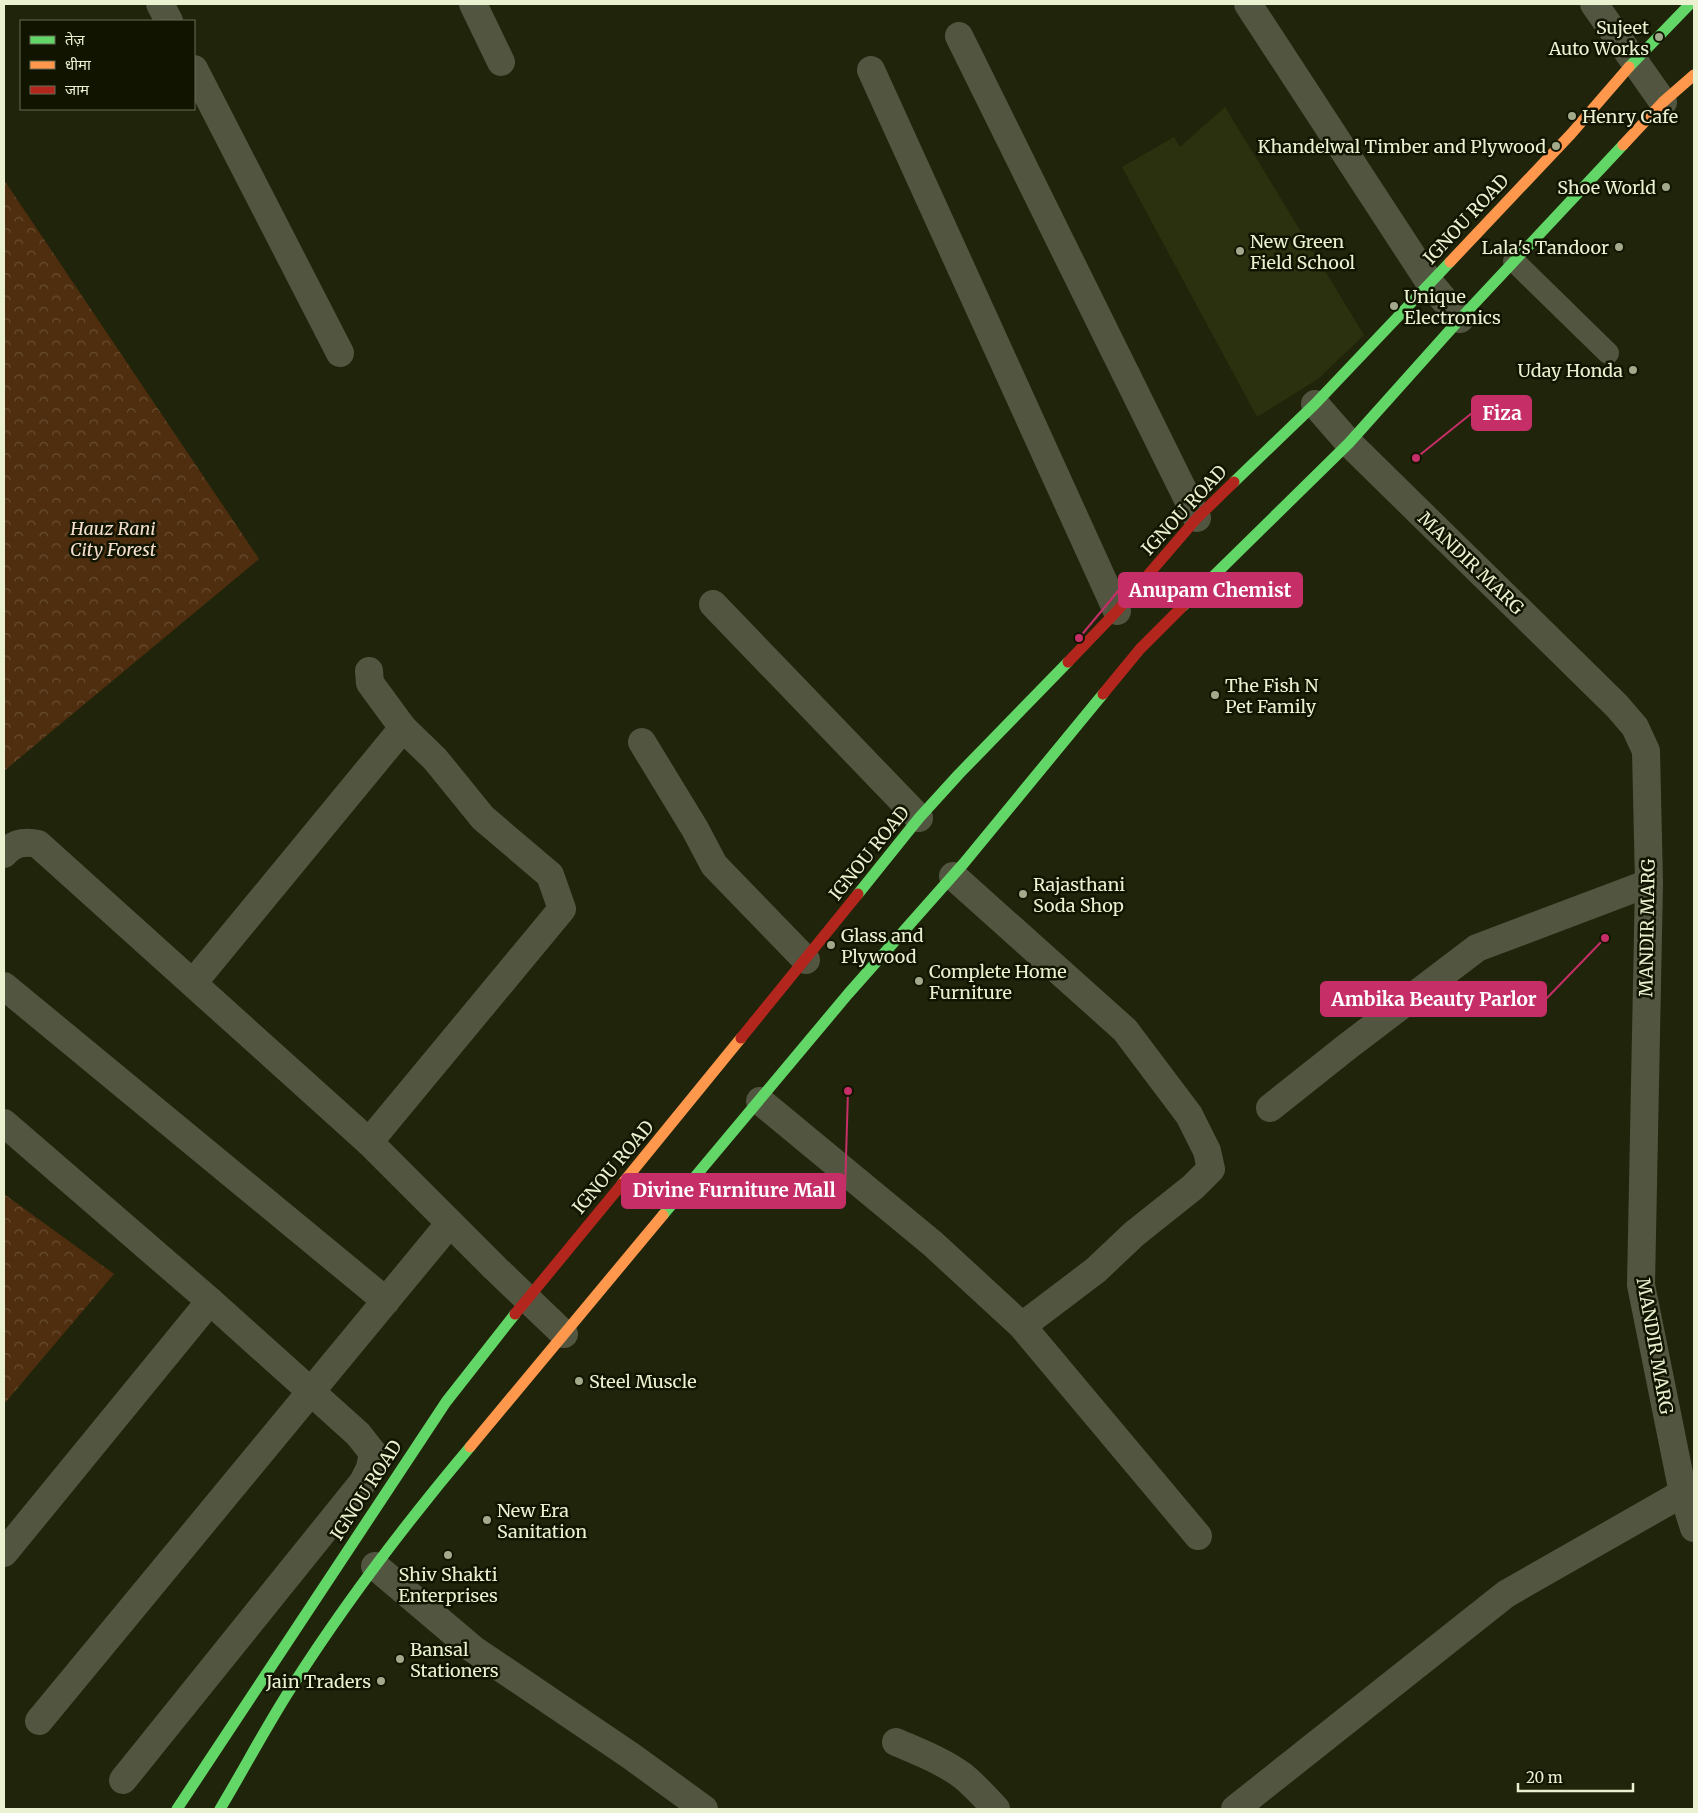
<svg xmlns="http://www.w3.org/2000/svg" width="1698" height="1813" viewBox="0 0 1698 1813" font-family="Merriweather,'Noto Sans Devanagari',serif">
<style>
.built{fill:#2b310e}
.forest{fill:url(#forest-crowns)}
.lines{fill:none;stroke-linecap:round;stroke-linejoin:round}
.lane{stroke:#525641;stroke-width:22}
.street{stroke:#525641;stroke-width:28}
.fast{stroke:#63d668;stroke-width:11}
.slow{stroke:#ff974d;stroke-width:11}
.jam{stroke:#b3261e;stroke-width:11}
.poi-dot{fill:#a3a98b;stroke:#111500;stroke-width:2}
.labels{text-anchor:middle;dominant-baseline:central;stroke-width:5;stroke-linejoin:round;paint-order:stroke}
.poi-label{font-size:18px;fill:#eaf1d1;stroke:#111500;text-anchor:start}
.street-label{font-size:18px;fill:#eaf1d1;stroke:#111500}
.park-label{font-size:18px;font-style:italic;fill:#f6decd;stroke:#111500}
.leader{fill:none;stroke:#c62e67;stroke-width:2}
.callout-dot{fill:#c62e67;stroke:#111500;stroke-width:2}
.callout{fill:#c62e67;stroke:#c62e67;stroke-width:2}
.callout-label{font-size:19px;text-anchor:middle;font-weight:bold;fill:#fff}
</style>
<defs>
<pattern id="forest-crowns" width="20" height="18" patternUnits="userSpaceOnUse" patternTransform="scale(1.25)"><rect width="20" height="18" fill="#4f2e0f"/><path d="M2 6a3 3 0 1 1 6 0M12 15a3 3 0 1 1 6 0" fill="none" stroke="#684d31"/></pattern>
</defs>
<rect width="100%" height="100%" fill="#20240a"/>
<path class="built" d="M1225,107l139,228 -46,44 -61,38 -135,-250 52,-30 6,10z"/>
<g class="forest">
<path d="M4,180l255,379 -255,212z"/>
<path d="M4,1194l110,80 -110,130z"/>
</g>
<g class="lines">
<path class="lane" d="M1514,261l94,92"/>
<g class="street">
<path d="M160,4l9,17"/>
<path d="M473,4l28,58"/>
<path d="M1248,4l182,279 30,36"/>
<path d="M1594,4l69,98"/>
<path d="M959,36l238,482"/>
<path d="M194,69l146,284"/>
<path d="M871,70l246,541"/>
<path d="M1315,404l34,39 268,263 18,21 11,24 3,132 -8,402 42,208 11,35"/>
<path d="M713,604l206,214"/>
<path d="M642,742l53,87 19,36 92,95"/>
<path d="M4,854c9,-11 20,-13 34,-10l331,298 126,126 69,66"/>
<path d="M953,876l172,154 64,85 18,36 4,18 -18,18 -59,47 -38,36 -74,56"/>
<path d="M193,983l210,-255"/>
<path d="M4,986l382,315"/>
<path d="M760,1101l173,143 89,82 176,210"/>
<path d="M1270,1108l78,-62 129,-98 172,-65"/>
<path d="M4,1123l206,178 148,133 15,19 -3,15 -7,14 -240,298"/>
<path d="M369,1142l193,-233 -12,-34 -67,-57 -48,-59 -32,-31 -33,-45 -1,-12"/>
<path d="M4,1553l206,-252"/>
<path d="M375,1566l98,83 158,107 73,53"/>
<path d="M39,1721l411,-498"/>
<path d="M896,1742c23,10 47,19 67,34 12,10 23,22 33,33"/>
<path d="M1235,1809l271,-215 177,-101"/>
</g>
<g class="fast">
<path d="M1629,67l61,-63"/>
<path d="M1234,482l81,-78 135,-142"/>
<path d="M1183,606l166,-163 111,-124 163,-174"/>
<path d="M858,894l61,-76 40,-44 109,-112"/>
<path d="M663,1215l185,-221 116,-131 139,-169"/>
<path d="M177,1809l269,-407 69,-88"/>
<path d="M220,1809c24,-40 46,-82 71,-121 54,-85 115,-165 179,-241"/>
</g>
<g class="slow">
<path d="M1623,145l40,-43 31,-27"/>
<path d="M1450,262l121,-128 58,-67"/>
<path d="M622,1184l119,-146"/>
<path d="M470,1447l193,-232"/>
</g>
<g class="jam">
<path d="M1068,662l49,-51 80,-93 37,-36"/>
<path d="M1103,694l37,-45 43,-43"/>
<path d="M741,1038l117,-144"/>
<path d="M515,1314l107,-130"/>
</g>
</g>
<g class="poi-dot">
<circle cx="1659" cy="37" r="5"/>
<circle cx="1572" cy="116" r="5"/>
<circle cx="1556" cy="146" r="5"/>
<circle cx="1666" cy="187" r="5"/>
<circle cx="1619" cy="247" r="5"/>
<circle cx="1240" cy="251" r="5"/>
<circle cx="1394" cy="306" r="5"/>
<circle cx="1633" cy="370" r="5"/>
<circle cx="1215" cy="695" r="5"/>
<circle cx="1023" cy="894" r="5"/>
<circle cx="831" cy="945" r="5"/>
<circle cx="919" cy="981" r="5"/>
<circle cx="579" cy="1381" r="5"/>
<circle cx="487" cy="1520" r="5"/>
<circle cx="448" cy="1555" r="5"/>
<circle cx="400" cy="1659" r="5"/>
<circle cx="381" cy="1681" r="5"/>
</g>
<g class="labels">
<g class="poi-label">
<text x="1649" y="27" text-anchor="end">Sujeet<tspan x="1649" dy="21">Auto Works</tspan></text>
<text x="1582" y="116">Henry Cafe</text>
<text x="1546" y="146" text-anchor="end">Khandelwal Timber and Plywood</text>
<text x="1656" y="187" text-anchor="end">Shoe World</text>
<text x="1250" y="241">New Green<tspan x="1250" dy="21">Field School</tspan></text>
<text x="1609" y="247" text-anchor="end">Lala's Tandoor</text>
<text x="1404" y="296">Unique<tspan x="1404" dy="21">Electronics</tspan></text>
<text x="1623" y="370" text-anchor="end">Uday Honda</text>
<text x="1225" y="685">The Fish N<tspan x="1225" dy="21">Pet Family</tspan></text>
<text x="1033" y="884">Rajasthani<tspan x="1033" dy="21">Soda Shop</tspan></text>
<text x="841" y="935">Glass and<tspan x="841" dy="21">Plywood</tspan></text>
<text x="929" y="971">Complete Home<tspan x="929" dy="21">Furniture</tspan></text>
<text x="589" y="1381">Steel Muscle</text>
<text x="497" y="1510">New Era<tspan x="497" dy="21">Sanitation</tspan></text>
<text x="448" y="1574" text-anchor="middle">Shiv Shakti<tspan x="448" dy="21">Enterprises</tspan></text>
<text x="410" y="1649">Bansal<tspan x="410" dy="21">Stationers</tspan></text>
<text x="371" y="1681" text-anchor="end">Jain Traders</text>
</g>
<g class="street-label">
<text transform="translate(1466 219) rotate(-47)">IGNOU ROAD</text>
<text transform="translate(1184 510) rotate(-47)">IGNOU ROAD</text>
<text transform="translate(1471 563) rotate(44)">MANDIR MARG</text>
<text transform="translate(869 853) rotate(-51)">IGNOU ROAD</text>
<text transform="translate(1647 928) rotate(-89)">MANDIR MARG</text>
<text transform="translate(613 1167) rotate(-50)">IGNOU ROAD</text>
<text transform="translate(1655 1346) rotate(80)">MANDIR MARG</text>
<text transform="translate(366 1490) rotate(-57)">IGNOU ROAD</text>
</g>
<g class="park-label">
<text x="113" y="528">Hauz Rani<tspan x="113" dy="21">City Forest</tspan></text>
</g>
</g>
<path class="leader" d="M1416 458L1472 413M1079 638L1119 590M1605 938L1546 999M848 1091L845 1191"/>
<g class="callout-dot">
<circle cx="1416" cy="458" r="5"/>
<circle cx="1079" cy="638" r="5"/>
<circle cx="1605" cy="938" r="5"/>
<circle cx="848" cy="1091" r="5"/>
</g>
<g class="callout">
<rect x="1472" y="396" width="59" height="34" rx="5"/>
<rect x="1119" y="573" width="183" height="34" rx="5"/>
<rect x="1321" y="982" width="225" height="34" rx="5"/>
<rect x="622" y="1174" width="223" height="34" rx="5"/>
</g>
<g class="callout-label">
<text x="1502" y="420">Fiza</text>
<text x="1210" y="597">Anupam Chemist</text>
<text x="1434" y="1006">Ambika Beauty Parlor</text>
<text x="734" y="1197">Divine Furniture Mall</text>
</g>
<rect width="1698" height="1813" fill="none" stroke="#eaf1d1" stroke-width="10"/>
<rect x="20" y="20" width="175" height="90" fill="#111500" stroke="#686d54"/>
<rect x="30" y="36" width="25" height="8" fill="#63d668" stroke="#686d54"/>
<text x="65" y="45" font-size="15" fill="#eaf1d1">तेज़</text>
<rect x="30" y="61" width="25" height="8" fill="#ff974d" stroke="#686d54"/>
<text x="65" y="70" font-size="15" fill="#eaf1d1">धीमा</text>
<rect x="30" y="86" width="25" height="8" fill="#b3261e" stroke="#686d54"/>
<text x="65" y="95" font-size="15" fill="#eaf1d1">जाम</text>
<path d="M1518 1783v8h115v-8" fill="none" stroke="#eaf1d1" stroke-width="2.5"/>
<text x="1526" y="1783" font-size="15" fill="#eaf1d1" stroke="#111500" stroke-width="4" paint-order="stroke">20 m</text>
</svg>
